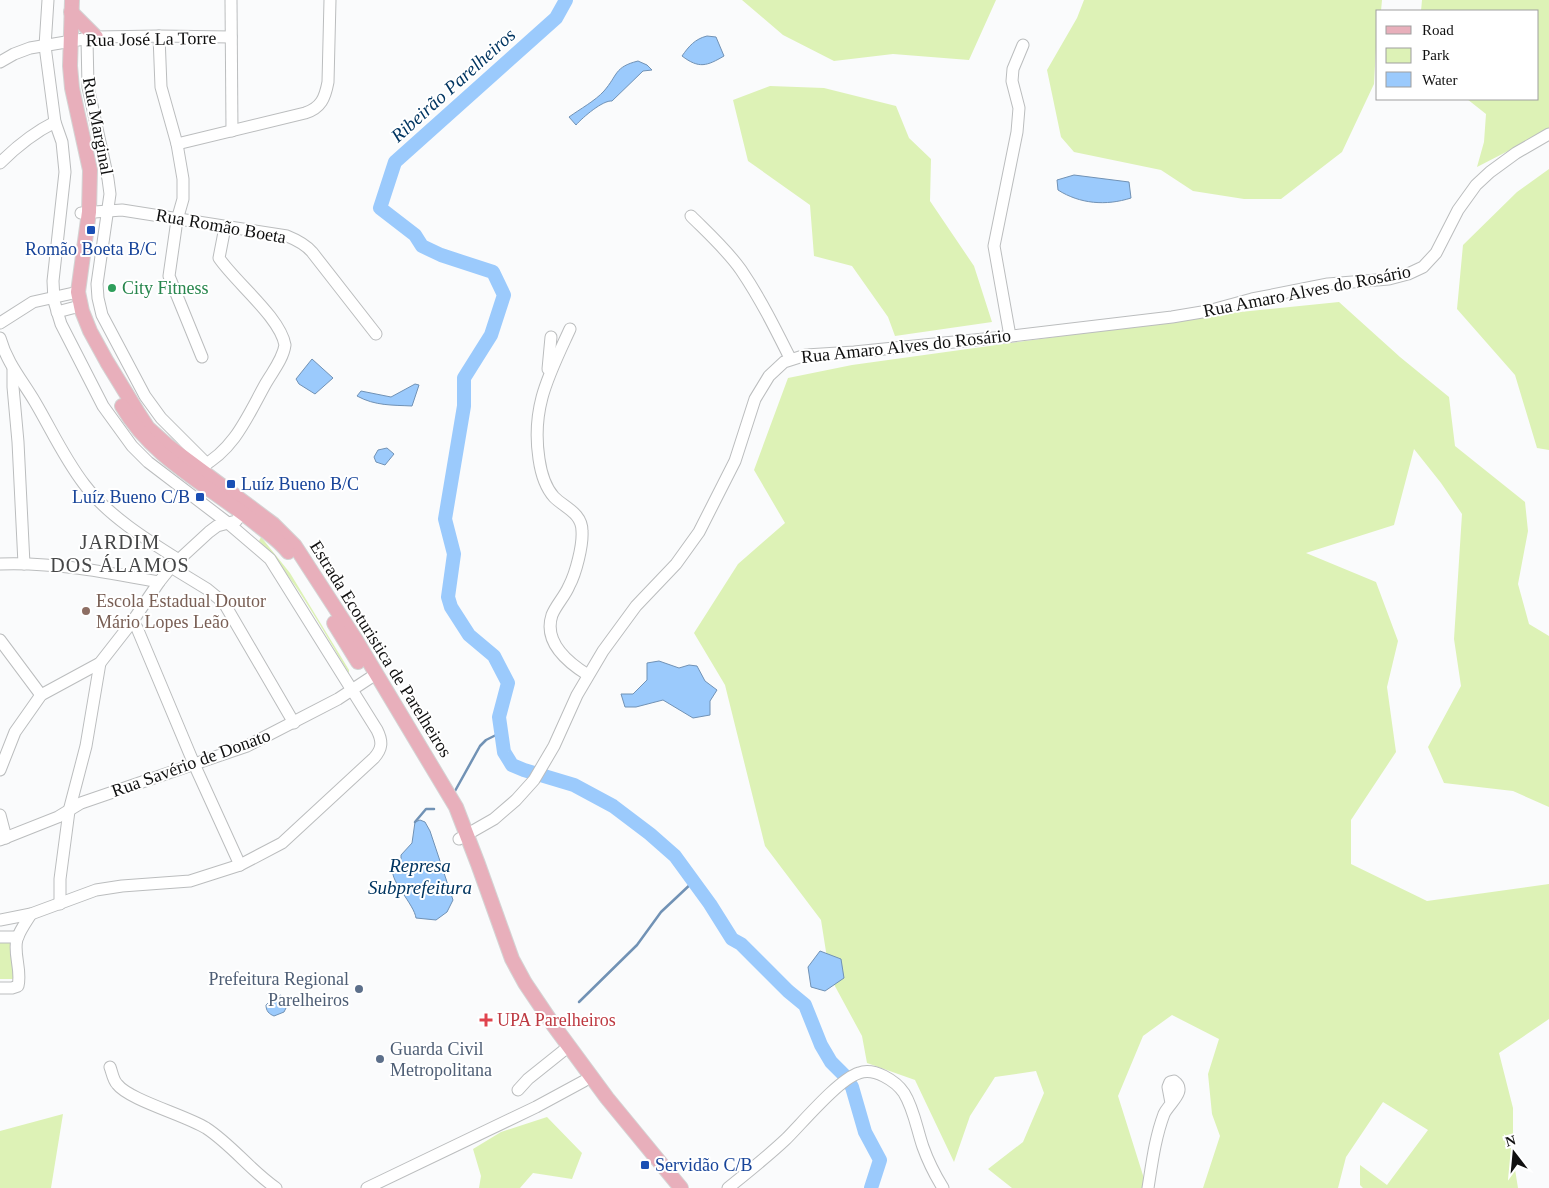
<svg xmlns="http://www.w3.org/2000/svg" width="1549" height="1188" viewBox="0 0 1549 1188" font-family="'Times New Roman',serif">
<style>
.green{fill:#ddf2b6}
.water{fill:#9bcafc;stroke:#7192b5}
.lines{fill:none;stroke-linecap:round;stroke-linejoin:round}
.stream{stroke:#7192b5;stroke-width:2.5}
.river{stroke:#9bcafc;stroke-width:14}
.minor-casing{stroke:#bbbdbe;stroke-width:13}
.major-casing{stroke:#d4d4d4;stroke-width:16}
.minor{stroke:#fff;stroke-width:11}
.major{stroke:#e8afbb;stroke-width:14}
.transit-dot{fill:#1a4fb4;stroke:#fff;stroke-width:2}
.leisure-dot{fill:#2e9e5b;stroke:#fff;stroke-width:2}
.education-dot{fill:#8d6e63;stroke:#fff;stroke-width:2}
.service-dot{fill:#5c6f8a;stroke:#fff;stroke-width:2}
.health-dot{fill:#e0444e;stroke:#fff;stroke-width:2}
.labels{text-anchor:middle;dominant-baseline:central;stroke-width:4;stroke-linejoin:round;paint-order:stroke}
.street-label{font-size:18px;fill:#101010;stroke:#fff}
.transit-label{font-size:18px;fill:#164399;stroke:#fff;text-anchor:start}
.leisure-label{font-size:18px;fill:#27864d;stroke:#fff;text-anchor:start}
.education-label{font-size:18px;fill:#785e54;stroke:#fff;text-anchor:start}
.service-label{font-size:18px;fill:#4e5e75;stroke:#fff;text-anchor:end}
.health-label{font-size:18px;fill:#be3a42;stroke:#fff;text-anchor:start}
.water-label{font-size:19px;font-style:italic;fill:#013561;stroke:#fff}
.quarter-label{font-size:20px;letter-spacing:1px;fill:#454647;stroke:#fff}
</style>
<rect width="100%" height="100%" fill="#fafbfc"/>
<g class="green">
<path d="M742,0h254l-27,60 -76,-6 -59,7 -51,-26z"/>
<path d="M1084,0h298l-1,11h-3l-4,73 -32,68 -61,47h-37l-51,-8 -32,-21 -87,-18 -13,-15 -14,-67 30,-52z"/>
<path d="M1422,0h127v130l-72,37 7,-25 2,-28 -19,-15h71v-88h-117z"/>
<path d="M770,86l54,2 72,18 13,32 22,21 -1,42 44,65 18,56 -97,14 -7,-19 -36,-51 -38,-10 -4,-51 -62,-44 -15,-61z"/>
<path d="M1549,169v281l-12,-2 -22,-73 -58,-66 6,-64 54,-53z"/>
<path d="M1339,302l61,55 49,40 6,49 70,56 3,29 -10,53 11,40 20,12v171l-36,-16 -69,-8 -16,-36 33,-61 -7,-47 8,-125 -21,-31 -27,-34 -20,76 -88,28 70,29 22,59 -11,46 9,65 -45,68v44l76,37 122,-17v135l-50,34 14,55v49l5,31h-155l-3,-3v-20l27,20 41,-55 -45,-28 -37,55 -8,31h-135l17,-52 -8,-22 -4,-40 11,-35 -47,-24 -29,21 -25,60 29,92h-135l-24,-19 35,-27 21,-49 -8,-22 -41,6 -25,39 -16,46 -39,-82 -48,-17 -5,-27 -32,-59 -9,-57 -56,-74 -40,-161 -31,-52 44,-69 47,-41 -31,-53 34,-92 64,-13 369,-51z"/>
<path d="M261,537l29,36 59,97v3c-28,-45 -53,-94 -90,-132z"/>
<path d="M0,940h14l3,39h-17z"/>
<path d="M63,1114l-12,74h-51v-57z"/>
<path d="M547,1117l35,36 -10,26 -39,-6 -13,15h-41l2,-12 -8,-27 28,-17z"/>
</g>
<g class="water">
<path d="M707,36l9,1 8,19c-17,10 -25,13 -42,0 7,-10 13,-17 25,-20z"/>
<path d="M638,61l9,4 5,5 -9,1 -31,30c-9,-1 -29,16 -36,24l-7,-8c11,-8 26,-16 35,-26 14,-16 10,-24 34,-30z"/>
<path d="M1074,175l55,7 2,16c-25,8 -51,6 -73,-8l-1,-10z"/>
<path d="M312,359l21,19 -18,16 -16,-10 -3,-5z"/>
<path d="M415,384l4,1 -7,21c-19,-1 -37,0 -55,-10l4,-5 30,6z"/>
<path d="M387,448l7,6 -9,11 -9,-3 -2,-5 4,-7z"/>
<path d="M659,661l20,7 10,-3 8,1 8,15 12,9 -7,11v14l-17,3 -30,-18 -27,7h-11l-4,-13h12l14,-14v-17z"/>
<path d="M420,820l5,2 5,9 23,69 -6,12 -11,8 -20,-2c-2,-14 -26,-37 -23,-48 1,-4 5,-6 8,-8v-7l11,-12 3,-21z"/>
<path d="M820,951l21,8 3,19 -19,13 -14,-4 -3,-20z"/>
<path d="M281,995l7,9 -4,8 -10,4c-5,-2 -8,-5 -8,-11l6,-6z"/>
</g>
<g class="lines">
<g class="stream">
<path d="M455,791l25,-45 6,-6 14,-7"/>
<path d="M415,822l11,-13h8"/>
<path d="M579,1002l58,-57 24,-33 33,-31"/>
</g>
<path class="river" d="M566,0l-10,18 -161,144 -15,46 35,27 7,11 19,9 52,17 11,23 -13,40 -27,43v28l-19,113 9,35 -6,43 3,10 18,28 25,21 14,27 -9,34 5,35 8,13 12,5 50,15 39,21 37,28 25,22 35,48 22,35 9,5 47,47 17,14 16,40 10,17 13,13 8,12 13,45 15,28 -9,28"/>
<g class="minor-casing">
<g id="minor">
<path d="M231,0l1,131"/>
<path d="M159,36l2,51 16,57 6,35v20l-6,21 -8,56 33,81"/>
<path d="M87,39l1,48 20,92 2,15 -13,90 1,14 4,17 43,81 16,22 46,46"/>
<path d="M0,62l14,-8 16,-6 66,-11 63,-1 72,1"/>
<path d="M177,144l128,-31c16,-5 20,-15 23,-31l2,-82"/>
<path d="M0,163c17,-17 33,-30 55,-41"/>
<path d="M81,213l41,-3 165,26c10,4 18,8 25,16l64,82"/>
<path d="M691,216c17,17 36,34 50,54 19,28 34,58 49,88"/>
<path d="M57,312l23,-6"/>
<path d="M0,323l33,-21 45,-10"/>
<path d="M570,329c-21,46 -39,78 -31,130 2,14 6,28 15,38 11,11 28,16 28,34 1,14 -6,42 -13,55 -4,10 -13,19 -17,29 -9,27 15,47 36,60"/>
<path d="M1010,336l-16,-90 23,-114 2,-24 -7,-27 1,-12 10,-24"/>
<path d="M0,338c7,25 22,42 35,64 16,27 29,56 49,82 23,31 63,56 95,76"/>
<path d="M548,369l3,-32"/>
<path d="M13,370v17l5,55 6,122"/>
<path d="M201,467c34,-18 47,-52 65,-84 7,-12 17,-24 19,-38 -5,-28 -50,-63 -66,-87l6,-31"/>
<path d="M0,564c54,-2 106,8 159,18"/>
<path d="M171,567l36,22 17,14 70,120"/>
<path d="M132,622l5,6 57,136 46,101"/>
<path d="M0,640l41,55"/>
<path d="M0,770l15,-38 26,-37 59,-32 32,-41 27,-40 12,-15 38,-35 8,-6 19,-5 12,-15"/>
<path d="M0,815l6,23"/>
<path d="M459,839l35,-20 22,-19 18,-20 20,-34 23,-51 26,-44 33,-45 40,-42 23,-32 36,-71 20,-62 14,-23 15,-14 22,-7 48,-3 150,-15 168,-20 36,-6 44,-12 76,-15 61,-5 19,-5 15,-7 13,-14 22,-43 18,-25 14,-13 26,-19 33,-19"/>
<path d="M0,840l58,-23 23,-14 166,-57 91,-47 38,-25"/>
<path d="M60,904v-25l9,-68 17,-65 14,-83"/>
<path d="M0,920l31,-6 65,-24 26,-4 68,-5 50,-16 42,-22 92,-85c8,-9 9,-16 3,-28l-107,-171 -42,-36 -80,-61 -16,-16 -29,-40 -42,-82 -7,-23 -1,-20 12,-109 -3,-30 -7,-20 -10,-76 3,-46"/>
<path d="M0,937h18"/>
<path d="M0,988h12l6,-2c4,-16 -5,-32 -1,-47 3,-9 9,-17 14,-25"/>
<path d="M110,1067c2,5 3,13 7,17 12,16 68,31 89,44 26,17 45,43 70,60"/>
<path d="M518,1090l10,-11 35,-28"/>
<path d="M367,1188l169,-81 48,-26"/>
<path d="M728,1188c20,-16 40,-32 58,-49 17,-17 53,-60 73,-66 15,-6 37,8 45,20 10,16 13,37 19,54 5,14 12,28 20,41"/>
<path d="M1148,1188c4,-25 7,-50 16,-74 5,-11 24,-23 10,-33l-4,1 -2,5 3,16"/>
</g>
</g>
<g class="major-casing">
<g id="major">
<path d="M72,0l-2,66 2,22 18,82 -1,42 -11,80 4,19 8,20 17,31 30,49 11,17 19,17 106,79 22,22 61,94 100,167 22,57 34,95 13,24 29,43 53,72 74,90"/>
<path d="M71,12l25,25"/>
<path d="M122,406c30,52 86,79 132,116 11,9 26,19 34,30"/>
<path d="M334,623l24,39"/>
</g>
</g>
<use href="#minor" class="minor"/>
<use href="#major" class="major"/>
</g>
<g class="transit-dot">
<rect x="86" y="225" width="10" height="10" rx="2.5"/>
<rect x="226" y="479" width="10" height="10" rx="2.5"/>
<rect x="195" y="492" width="10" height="10" rx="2.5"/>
<rect x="640" y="1160" width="10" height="10" rx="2.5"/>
</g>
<circle class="leisure-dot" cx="112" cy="288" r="5"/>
<circle class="education-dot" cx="86" cy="611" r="5"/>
<g class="service-dot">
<circle cx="359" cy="989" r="5"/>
<circle cx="380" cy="1059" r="5"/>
</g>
<path class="health-dot" d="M483.5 1012.5h5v5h5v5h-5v5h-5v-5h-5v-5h5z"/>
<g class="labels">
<g class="street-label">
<text transform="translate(151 39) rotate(-1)">Rua José La Torre</text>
<text transform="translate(98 126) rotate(79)">Rua Marginal</text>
<text transform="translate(221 226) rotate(10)">Rua Romão Boeta</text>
<text transform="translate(1307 291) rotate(-11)">Rua Amaro Alves do Rosário</text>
<text transform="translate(906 346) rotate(-6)">Rua Amaro Alves do Rosário</text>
<text transform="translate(381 649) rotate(58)">Estrada Ecoturistica de Parelheiros</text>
<text transform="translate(191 763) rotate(-20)">Rua Savério de Donato</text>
</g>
<g class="transit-label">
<text x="91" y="249" text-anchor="middle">Romão Boeta B/C</text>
<text x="241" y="484">Luíz Bueno B/C</text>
<text x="190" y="497" text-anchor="end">Luíz Bueno C/B</text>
<text x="655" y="1165">Servidão C/B</text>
</g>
<g class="leisure-label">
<text x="122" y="288">City Fitness</text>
</g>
<g class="education-label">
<text x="96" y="601">Escola Estadual Doutor<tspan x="96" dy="21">Mário Lopes Leão</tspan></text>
</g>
<g class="service-label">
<text x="349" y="979">Prefeitura Regional<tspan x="349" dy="21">Parelheiros</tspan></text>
<text x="390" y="1049" text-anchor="start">Guarda Civil<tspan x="390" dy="21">Metropolitana</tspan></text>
</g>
<g class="health-label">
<text x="497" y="1020">UPA Parelheiros</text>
</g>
<g class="water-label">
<text transform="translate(453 85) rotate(-42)">Ribeirão Parelheiros</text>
<text x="420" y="865">Represa<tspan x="420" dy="22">Subprefeitura</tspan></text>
</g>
<g class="quarter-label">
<text x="120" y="542">JARDIM<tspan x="120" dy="23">DOS ÁLAMOS</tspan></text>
</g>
</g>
<rect x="1376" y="10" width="162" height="90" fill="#ffffff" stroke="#9f9f9f"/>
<rect x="1386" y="26" width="25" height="8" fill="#e8afbb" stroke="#9f9f9f"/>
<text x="1422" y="35" font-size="15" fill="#101010">Road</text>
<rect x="1386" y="48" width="25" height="15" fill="#ddf2b6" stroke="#9f9f9f"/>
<text x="1422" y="60" font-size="15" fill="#101010">Park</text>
<rect x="1386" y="72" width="25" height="15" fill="#9bcafc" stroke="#9f9f9f"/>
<text x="1422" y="85" font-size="15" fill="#101010">Water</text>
<g transform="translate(1514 1153) rotate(344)" stroke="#ffffff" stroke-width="4" paint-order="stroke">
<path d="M0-4L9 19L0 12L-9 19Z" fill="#101010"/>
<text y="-8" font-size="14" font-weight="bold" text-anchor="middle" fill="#101010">N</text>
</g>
</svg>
